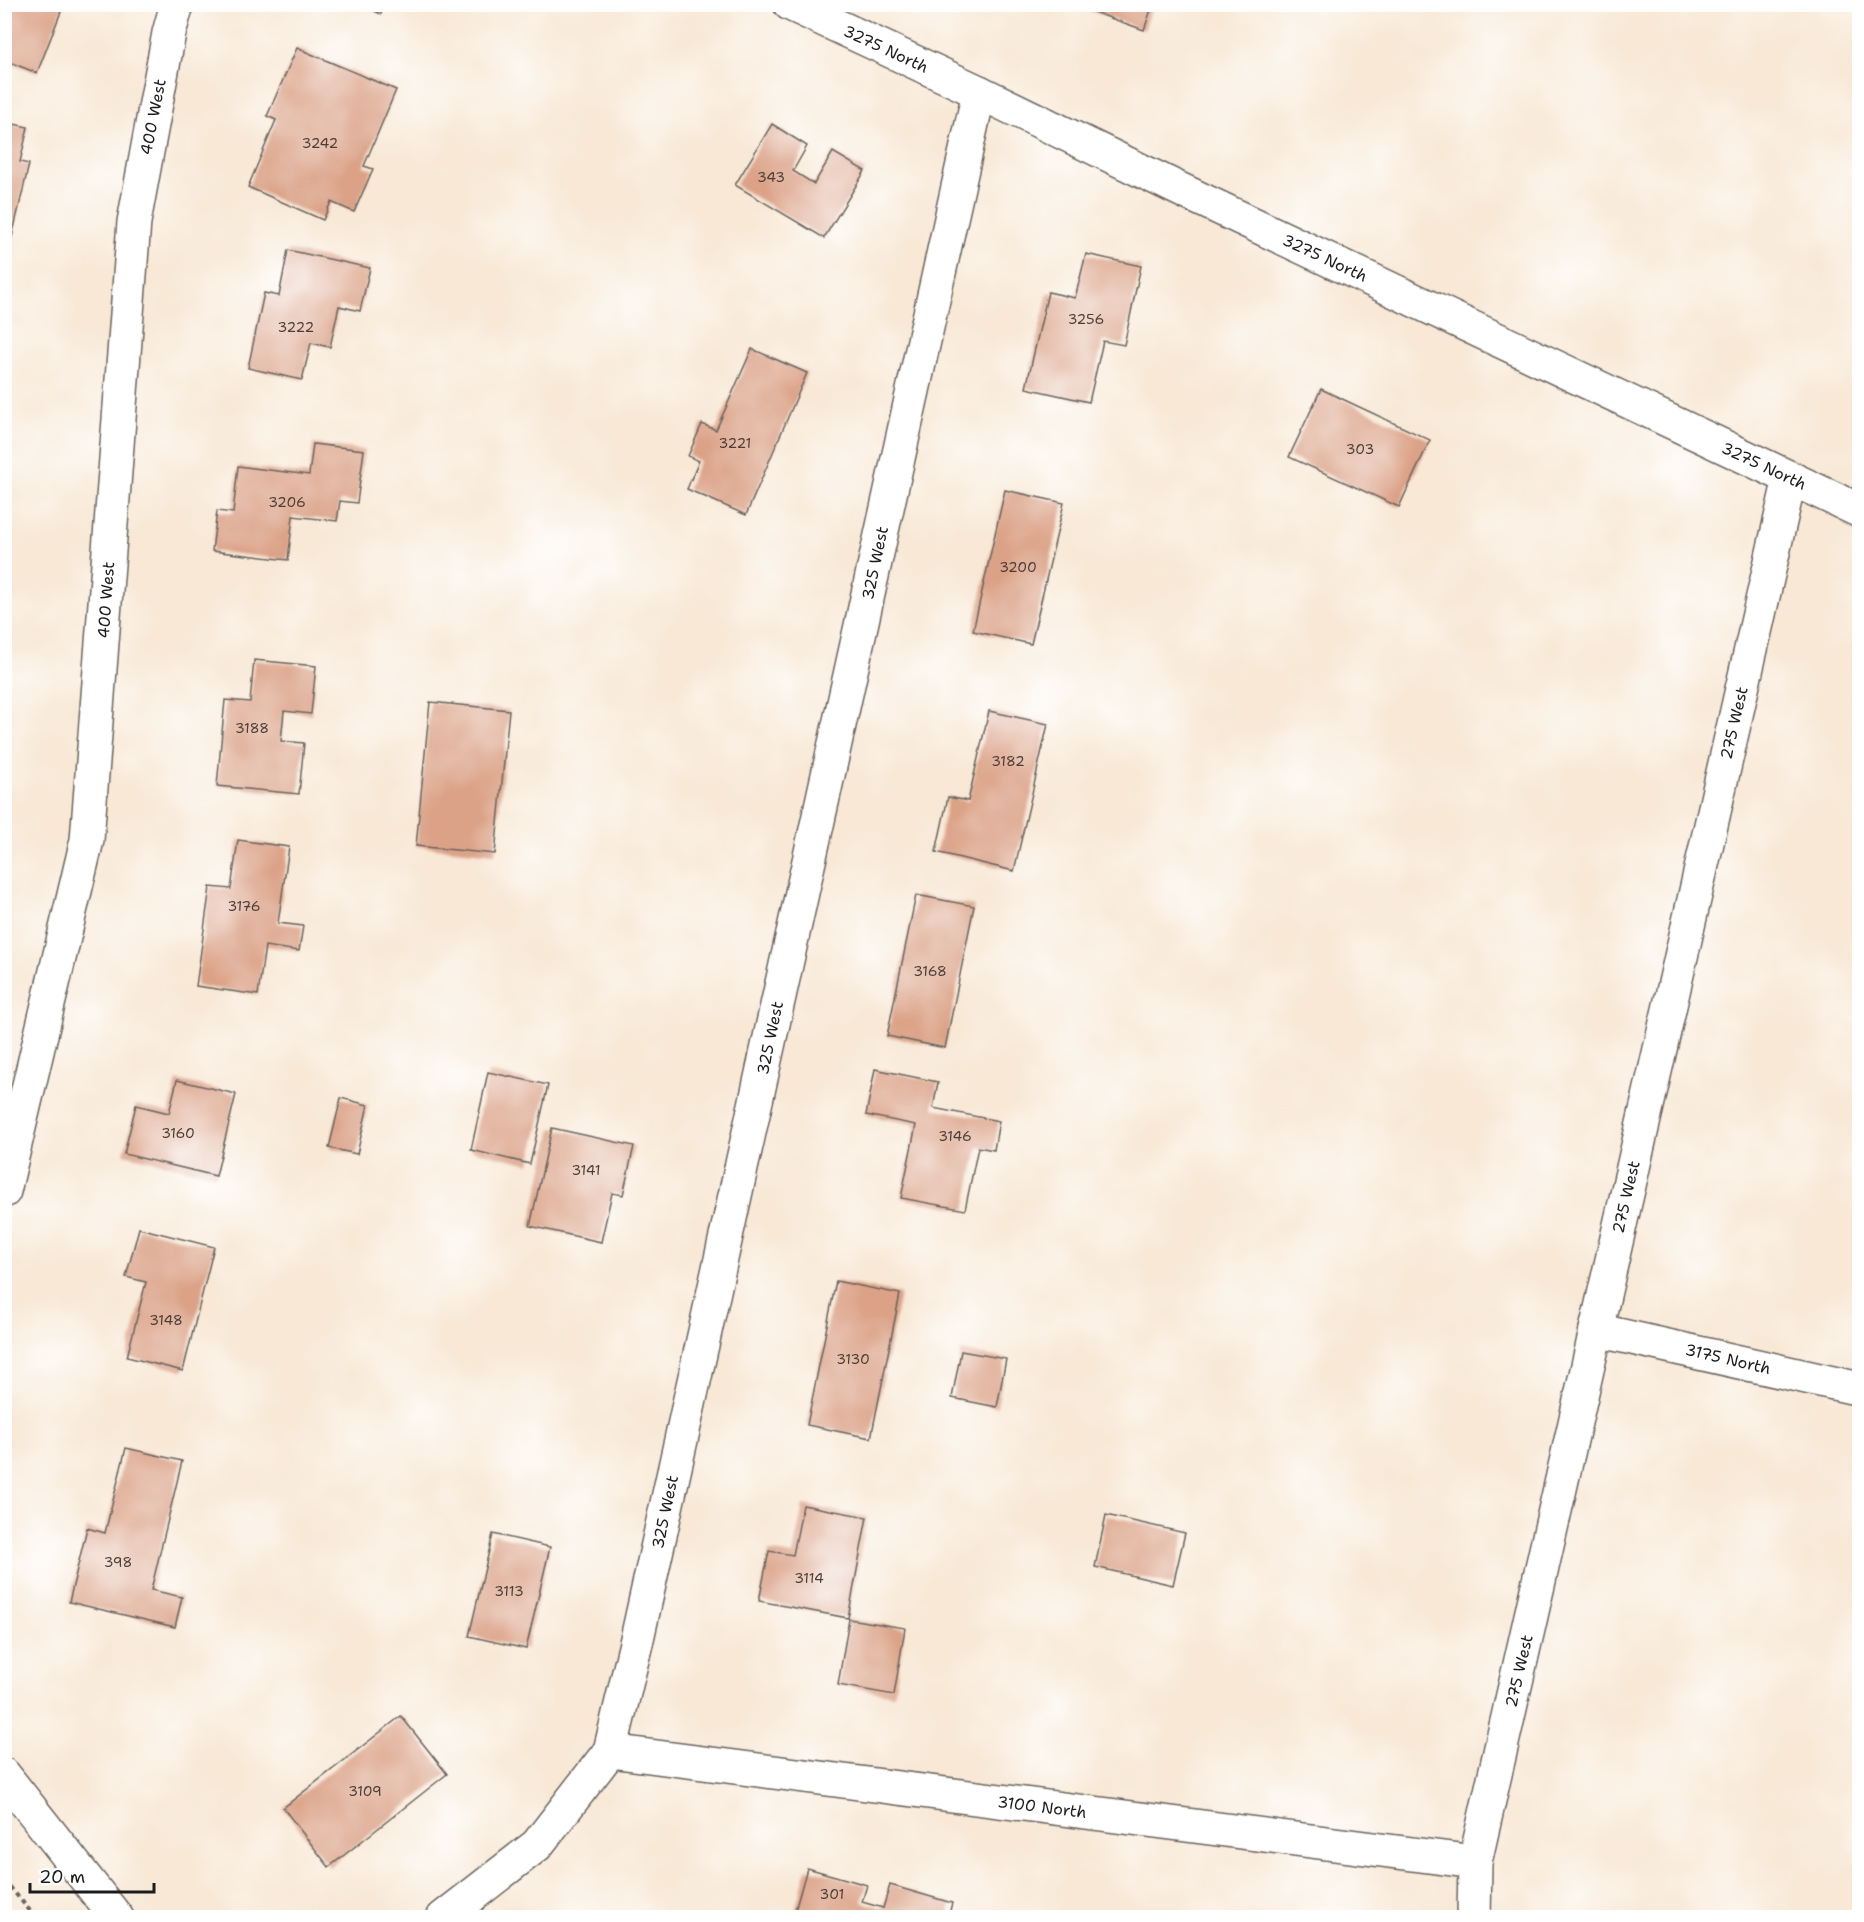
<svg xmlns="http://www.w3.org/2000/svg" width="1864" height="1922" viewBox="0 0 1864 1922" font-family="'Shantell Sans',sans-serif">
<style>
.building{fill:#dba287}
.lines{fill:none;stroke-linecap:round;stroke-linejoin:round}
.minor-casing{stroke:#69635d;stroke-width:36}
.path{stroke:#69635d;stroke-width:4;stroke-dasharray:4.5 4.5;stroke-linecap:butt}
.minor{stroke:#fff;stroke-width:33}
.labels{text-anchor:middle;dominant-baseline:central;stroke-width:5;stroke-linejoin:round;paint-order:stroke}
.number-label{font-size:14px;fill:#4c3e37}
.street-label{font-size:16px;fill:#1c1c1c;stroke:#fff}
</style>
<rect width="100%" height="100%" fill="#fff"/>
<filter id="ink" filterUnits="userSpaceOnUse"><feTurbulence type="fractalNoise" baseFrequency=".0167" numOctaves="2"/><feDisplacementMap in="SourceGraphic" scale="12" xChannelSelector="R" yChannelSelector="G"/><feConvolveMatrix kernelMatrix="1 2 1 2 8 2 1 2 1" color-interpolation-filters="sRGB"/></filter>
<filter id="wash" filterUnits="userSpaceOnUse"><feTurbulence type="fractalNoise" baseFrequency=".008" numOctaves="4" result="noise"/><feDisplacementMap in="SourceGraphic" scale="24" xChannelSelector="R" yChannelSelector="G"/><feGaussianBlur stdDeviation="1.35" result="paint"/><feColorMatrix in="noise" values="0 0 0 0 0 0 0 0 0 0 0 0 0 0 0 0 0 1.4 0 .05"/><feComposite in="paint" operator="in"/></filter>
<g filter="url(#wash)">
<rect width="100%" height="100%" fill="#f8e8d5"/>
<g id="blocks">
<g class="building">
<path d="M4,4h60l-27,69 -33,-13z"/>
<path d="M359,4h26l-4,10z"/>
<path d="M1071,4h82l-9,26z"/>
<path d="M297,48l99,42 -32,76 9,3 -19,43 -23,-10 -8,18 -75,-33 28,-67 -9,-4z"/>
<path d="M4,122l24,5 -8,35 9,2 -17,73 -8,-1z"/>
<path d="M772,124l35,22 -14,25 21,13 19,-32 32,19 -41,67 -89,-53z"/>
<path d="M288,250l82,18 -10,43 -21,-5 -9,41 -19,-4 -9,37 -54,-12 16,-75 15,3z"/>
<path d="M1086,254l55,12 -17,79 -21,-4 -14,61 -63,-14 22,-96 27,6z"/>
<path d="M752,349l55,24 -61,142 -59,-26 12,-28 -11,-5 14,-32 14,6z"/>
<path d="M1321,389l109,51 -31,67 -110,-50z"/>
<path d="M313,444l51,6 -7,53 -17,-2 -3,20 -44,-5 -5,44 -76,-9 5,-40 16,2 5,-47 71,9z"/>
<path d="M1005,490l59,13 -33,141 -58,-13z"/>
<path d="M254,660l62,6 -5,48 -27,-3 -3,30 23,2 -5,51 -82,-8 8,-86 25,2z"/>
<path d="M430,702l79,8 -14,144 -79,-8z"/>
<path d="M989,711l59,13 -34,147 -78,-19 12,-55 20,4z"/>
<path d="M238,840l51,7 -11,76 25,3 -4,25 -34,-5 -7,49 -62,-9 14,-99 21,2z"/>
<path d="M916,895l58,11 -29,142 -58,-12z"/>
<path d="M875,1069l63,13 -5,26 66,13 -5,29 -16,-3 -13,63 -64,-12 15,-73 -50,-10z"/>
<path d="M488,1072l60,13 -18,79 -59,-14z"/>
<path d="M177,1080l59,14 -20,82 -92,-22 12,-49 33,8z"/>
<path d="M341,1098l27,7 -11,49 -28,-6z"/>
<path d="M552,1128l82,18 -11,49 -11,-2 -11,49 -71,-16z"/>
<path d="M139,1228l75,19 -31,124 -56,-14 19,-75 -20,-5z"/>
<path d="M836,1281l64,13 -29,144 -64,-13z"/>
<path d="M961,1351l45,8 -9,48 -45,-9z"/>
<path d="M126,1448l56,13 -31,129 31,7 -7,30 -106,-25 18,-74 18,5z"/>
<path d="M803,1505l64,12 -19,101 -89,-17 10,-50 24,4z"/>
<path d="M1106,1515l79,18 -12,52 -78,-18z"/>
<path d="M493,1534l57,13 -24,102 -57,-13z"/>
<path d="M849,1619l56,9 -11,67 -56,-10z"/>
<path d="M401,1716l46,58 -118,93 -46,-59z"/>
<path d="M807,1868l60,17 -5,17 21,6 7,-23 62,18 -4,15h-155z"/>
</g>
</g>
</g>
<g filter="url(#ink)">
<use href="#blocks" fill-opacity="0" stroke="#69635d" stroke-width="1.5"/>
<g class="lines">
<g class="minor-casing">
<g id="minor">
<path d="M790,4l189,88 198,96 683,323"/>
<path d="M4,1191l83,-351 47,-618 35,-189 8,-29"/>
<path d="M1596,1330l264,59"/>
<path d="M610,1751l865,111"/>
<path d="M4,1775l113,143"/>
<path d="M443,1918l94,-73 73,-94 27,-112 342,-1547"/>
<path d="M1474,1918l1,-56 315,-1384"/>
</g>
</g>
<path class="path" d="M4,1880l32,38"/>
<use href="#minor" class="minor"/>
</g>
</g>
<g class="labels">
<g class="number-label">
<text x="320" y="143">3242</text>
<text x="771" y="177">343</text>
<text x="1086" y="319">3256</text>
<text x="296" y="327">3222</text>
<text x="735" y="443">3221</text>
<text x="1360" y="449">303</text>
<text x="287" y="502">3206</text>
<text x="1018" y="567">3200</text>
<text x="252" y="728">3188</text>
<text x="1008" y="761">3182</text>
<text x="244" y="906">3176</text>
<text x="930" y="971">3168</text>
<text x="178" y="1133">3160</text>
<text x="955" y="1136">3146</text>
<text x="586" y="1170">3141</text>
<text x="166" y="1320">3148</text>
<text x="853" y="1359">3130</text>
<text x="118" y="1562">398</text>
<text x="809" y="1578">3114</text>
<text x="509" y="1591">3113</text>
<text x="365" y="1791">3109</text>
<text x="832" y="1894">301</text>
</g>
<g class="street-label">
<text transform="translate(886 49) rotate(25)">3275 North</text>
<text transform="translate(153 117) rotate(-79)">400 West</text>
<text transform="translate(1325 258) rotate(25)">3275 North</text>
<text transform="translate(1764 466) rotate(25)">3275 North</text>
<text transform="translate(875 563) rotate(-78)">325 West</text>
<text transform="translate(106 600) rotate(-86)">400 West</text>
<text transform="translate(1734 723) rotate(-77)">275 West</text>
<text transform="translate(770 1038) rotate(-78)">325 West</text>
<text transform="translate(1626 1197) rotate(-77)">275 West</text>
<text transform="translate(1728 1359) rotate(13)">3175 North</text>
<text transform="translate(665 1512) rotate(-78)">325 West</text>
<text transform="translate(1519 1671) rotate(-77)">275 West</text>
<text transform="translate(1042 1807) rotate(7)">3100 North</text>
</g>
</g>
<rect width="1864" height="1922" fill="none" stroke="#fff" stroke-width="24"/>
<path d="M30 1883v9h124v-9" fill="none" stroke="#1c1c1c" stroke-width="3"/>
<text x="39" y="1883" font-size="18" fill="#1c1c1c" stroke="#ffffff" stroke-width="4.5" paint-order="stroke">20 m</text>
</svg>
